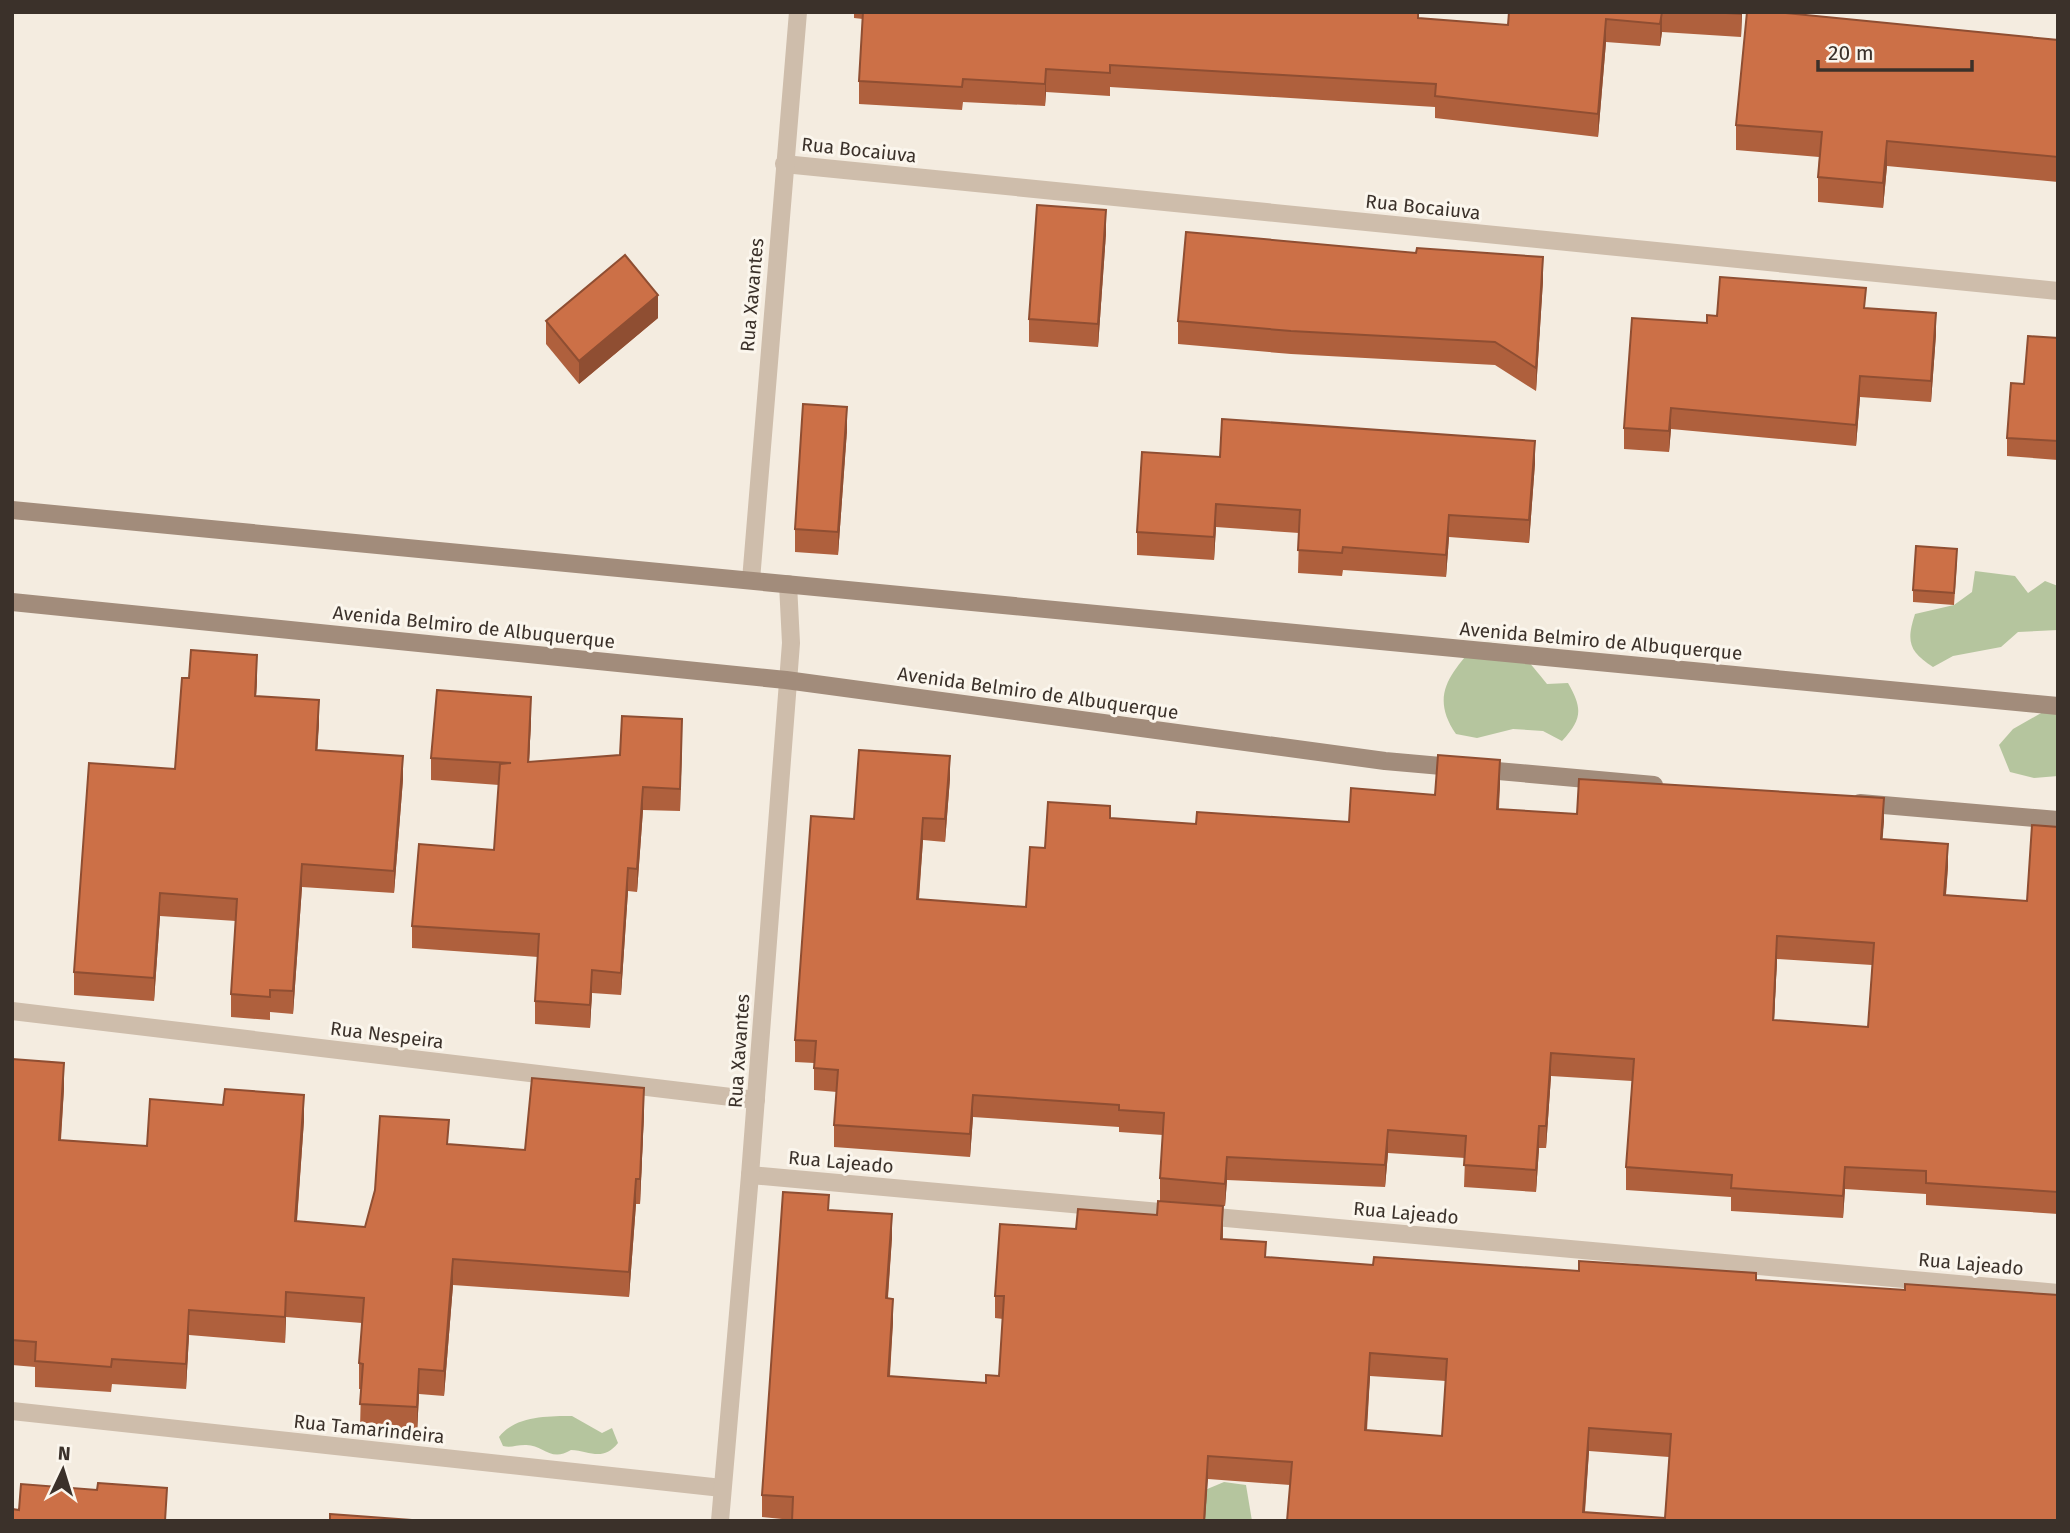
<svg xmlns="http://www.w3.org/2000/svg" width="2070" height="1533" viewBox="0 0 2070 1533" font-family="'Fira Sans',sans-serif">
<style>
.green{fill:#b5c59e}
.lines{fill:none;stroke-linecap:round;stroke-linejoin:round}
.street{stroke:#cebdab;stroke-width:18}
.secondary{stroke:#a28c7b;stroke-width:18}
.wall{fill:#af603d;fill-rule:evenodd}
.shaded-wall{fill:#8f4e32}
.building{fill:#cc7047;stroke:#8f4e32;stroke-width:2;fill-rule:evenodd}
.labels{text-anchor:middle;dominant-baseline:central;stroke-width:6;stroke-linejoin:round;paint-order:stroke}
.street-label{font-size:19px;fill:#3b312a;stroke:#fbf6ed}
</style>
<rect width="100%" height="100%" fill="#f4ece0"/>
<g class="green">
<path d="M1975,571l40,5 13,17 17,-12 13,5v44l-40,2 -17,15 -48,9 -20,11c-24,-16 -27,-25 -18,-53l39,-9 18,-13z"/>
<path d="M1478,642c39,1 45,13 69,42l21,-1c15,26 14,36 -6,58l-19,-10 -30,-2 -36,9 -21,-4c-27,-39 -5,-61 22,-92z"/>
<path d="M2050,708h8v68l-24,2 -24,-6 -11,-27 14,-16z"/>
<path d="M572,1416l30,17 10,-5 6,15c-15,19 -28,8 -47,7 -21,13 -28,-6 -46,-5 -9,0 -14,3 -22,1l-4,-9c16,-21 48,-21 73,-21z"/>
<path d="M1224,1482l22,3 6,36h-48l-11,-26z"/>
</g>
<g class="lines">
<g class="street">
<path d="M784,164l1274,127"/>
<path d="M751,580l47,-568"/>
<path d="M12,1011l744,89"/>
<path d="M750,1175l1308,118"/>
<path d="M12,1411l710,77"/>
<path d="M720,1521l30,-346 41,-532 -3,-59"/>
</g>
<g class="secondary">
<path d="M12,510l2046,196"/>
<path d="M12,602l774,78 599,81 269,24"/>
<path d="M1860,803l198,17"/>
</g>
</g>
<g class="wall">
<path d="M854,12h564v6l90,7 1,-13h233l-1,25 -79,-5 -2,14 -54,-4 -8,95 -163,-19v-11l-325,-20v9l-64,-4 -1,14 -82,-4 -1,8 -103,-6v-23l4,-62 -9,-1z"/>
<path d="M2058,40v142l-171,-16 -4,42 -65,-6v-25l1,-20 -83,-7v-25z"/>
<path d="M1106,233l-8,114 -69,-5v-23z"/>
<path d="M1543,280l-7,111 -41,-26 -204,-11 -113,-10v-23z"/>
<path d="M1866,308l70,26 -5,68 -71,-5 -4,49 -185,-17 -2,23 -45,-3v-21l83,-105 10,-7z"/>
<path d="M658,318l-79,66 -33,-40v-23z"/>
<path d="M2058,338v122l-51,-4v-18l17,-54z"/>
<path d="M847,430l-9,125 -43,-3v-23z"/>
<path d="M1220,457l315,6 -6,80 -80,-6 -3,40 -103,-7 -1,6 -44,-3 1,-40 -83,-6 -2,33 -77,-5v-23z"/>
<path d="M1957,561l-3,44 -41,-3v-12z"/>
<path d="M257,678l-1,18 63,27 -2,27 86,29 -9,114 -92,-6 -9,127 -23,-2v8l-39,-3v-23l5,-73 -76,-5 -6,85 -80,-6v-23l101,-203z"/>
<path d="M531,720l-2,42 91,-7 62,-13 -2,69 -37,-1 -6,82 -9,-1 -7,104 -29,-2 -2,35 -55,-4v-23l3,-44 -126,-9v-22l82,-76 5,-65 -68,-5v-22z"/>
<path d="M950,778l-5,64 -22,-2 -4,59 107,8 19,-59 65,-30 86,6 153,-2 86,-27 65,-12 -1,26 78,5 307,6 -2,19 66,27 -2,29 81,6 31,-74v387l-132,-9v-11l-81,-5 -2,29 -112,-7v-14l-105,-7v-23l6,-86 -81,-5 -5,72h-7l-3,44 -72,-5 1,-29 -77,-5 -3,34 -158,-7 -2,26 -65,-5v-23l3,-43 -44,-3v-5l-146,-10 -3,40 -136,-10v-22l3,-33 -23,-2v-27l-19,-1v-22l59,-221zM1777,959l95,6 -4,62 -94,-7z"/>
<path d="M12,1059l52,29 -3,52 86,6 157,-26 -7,101 68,6 84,-83 76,6 119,-37 -4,91h-4l-7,93 -176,-12 -9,111 -25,-2 -2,39 -57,-4 1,-40h-2v-26l3,-40 -76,-6 -1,26 -96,-8 -3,54 -74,-5 -1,8 -76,-5v-20l-23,-2z"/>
<path d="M829,1210l63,27 -4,61 5,23 -3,55 96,7 13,-7 4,-57 -8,-1v-22l81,-67h147v10l43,19 107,7 206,6 177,9 302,241h-771l3,-36 -82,-6 -416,41 -30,-3v-22zM1370,1376l76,5 -4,55 -75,-5zM1589,1451l80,6 -4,61 -80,-6z"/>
</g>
<g class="shaded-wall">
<path d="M1662,12v20l-2,14v-22z"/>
<path d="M1741,12h1l-1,25z"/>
<path d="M1606,19v23l-8,95v-23z"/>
<path d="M1046,69v23l-1,14v-22z"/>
<path d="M1887,141v25l-4,42v-25z"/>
<path d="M1106,210v23l-8,114v-23z"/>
<path d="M1543,257v23l-7,111v-23z"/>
<path d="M658,295v23l-79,66v-23z"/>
<path d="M1936,313v21l-5,68v-21z"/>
<path d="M1860,376v21l-4,49v-21z"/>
<path d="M847,407v23l-9,125v-23z"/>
<path d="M1671,408v21l-2,23v-21z"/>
<path d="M1535,441v22l-6,80v-23z"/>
<path d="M1216,504v23l-2,33v-23z"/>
<path d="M1449,515v22l-3,40v-22z"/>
<path d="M257,655v23l-2,40v-22z"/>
<path d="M531,697v23l-3,65v-23z"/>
<path d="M319,700v23l-3,50v-23z"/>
<path d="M682,719v23l-2,69v-22z"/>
<path d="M403,756v23l-9,114v-22z"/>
<path d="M950,756v22l-5,64v-23z"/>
<path d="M1500,760v23l-3,48v-22z"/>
<path d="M643,787v23l-6,82v-23z"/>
<path d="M1884,798v22l-3,41v-22z"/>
<path d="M923,818v22l-6,81v-22z"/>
<path d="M1948,844v22l-4,51v-22z"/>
<path d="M302,864v23l-9,127v-23z"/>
<path d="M628,868v23l-7,104v-22z"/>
<path d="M160,893v23l-6,85v-23z"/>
<path d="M1777,936v23l-4,84v-23z"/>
<path d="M592,970v23l-2,35v-23z"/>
<path d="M1551,1053v23l-5,72v-22z"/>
<path d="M64,1063v25l-5,77v-25z"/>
<path d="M644,1088v25l-4,91v-25z"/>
<path d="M304,1095v25l-9,126v-25z"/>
<path d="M973,1095v22l-3,40v-23z"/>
<path d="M1539,1126v22l-3,44v-22z"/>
<path d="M1388,1130v23l-3,34v-22z"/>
<path d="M1227,1157v23l-2,26v-22z"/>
<path d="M1845,1167v22l-2,29v-22z"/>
<path d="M636,1179v25l-7,93v-25z"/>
<path d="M1223,1206v23l-2,33v-23z"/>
<path d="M892,1214v23l-6,84v-23z"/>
<path d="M453,1259v26l-9,111v-25z"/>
<path d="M286,1292v25l-1,26v-26z"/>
<path d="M893,1299v22l-5,78v-23z"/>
<path d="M189,1310v25l-3,54v-25z"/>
<path d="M1370,1353v23l-5,77v-23z"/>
<path d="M419,1369v25l-2,39v-26z"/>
<path d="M1589,1428v23l-5,70 -1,-9z"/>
<path d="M1208,1456v23l-3,42h-1z"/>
</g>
<g class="building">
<path d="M863,12h555v6l90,7 1,-13h153l-2,12 -54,-5 -8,95 -163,-18 1,-12 -326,-19v8l-64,-4 -1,15 -82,-5 -1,8 -103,-6z"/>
<path d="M1710,12h31v2z"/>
<path d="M1747,12h29l282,28v117l-171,-16 -4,42 -65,-6 4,-45 -86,-7z"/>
<path d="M1037,205l69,5 -8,114 -69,-5z"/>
<path d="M1186,232l230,21 1,-5 126,9 -7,111 -41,-26 -204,-11 -113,-10z"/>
<path d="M625,255l33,40 -79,66 -33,-40z"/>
<path d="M1720,277l146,11 -2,20 72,5 -5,68 -71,-5 -4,49 -185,-17 -2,23 -45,-3 8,-110 75,5v-8l10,1z"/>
<path d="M2028,336l30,2v103l-51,-3 4,-55 13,1z"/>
<path d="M803,404l44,3 -9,125 -43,-3z"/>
<path d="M1222,419l313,22 -6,79 -80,-5 -3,40 -103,-8 -1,6 -44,-3 2,-40 -84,-6 -2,33 -77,-5 5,-80 78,5z"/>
<path d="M1916,546l41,3 -3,44 -41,-3z"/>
<path d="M191,650l66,5 -2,41 64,4 -3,50 87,6 -9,115 -92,-7 -9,127 -23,-1v7l-39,-3 6,-95 -77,-6 -6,85 -80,-6 15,-209 86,6 7,-91h7z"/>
<path d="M437,690l94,7 -3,65 92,-7 2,-39 60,3 -2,70 -37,-2 -6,82 -9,-1 -7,105 -29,-3 -2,35 -55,-4 4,-67 -127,-8 7,-82 75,6 6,-86 11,-1 -80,-5z"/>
<path d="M859,750l91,6 -5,63 -22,-1 -6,81 109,8 4,-60 15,1 3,-46 62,4v12l86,6 1,-12 152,10 2,-34 84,7 3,-40 62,5 -3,49 80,5 2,-35 305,19 -3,41 67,5 -4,51 83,6 5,-76 26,2v365l-132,-9v-12l-81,-4 -2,29 -112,-8 1,-13 -106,-8 8,-108 -83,-6 -5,73h-7l-3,44 -72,-5 2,-29 -78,-6 -3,35 -158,-8 -2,27 -65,-6 4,-65 -45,-3v-5l-146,-10 -3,39 -136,-9 4,-55 -24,-2 2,-27 -21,-1 16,-224 43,3zM1777,936l97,7 -6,84 -95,-7z"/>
<path d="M12,1059l52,4 -5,77 88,6 3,-47 73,6 2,-16 79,6 -9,126 70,6 10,-37 5,-74 69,4 -2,24 78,6 7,-72 112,10 -4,91h-4l-7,93 -176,-13 -9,112 -25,-2 -2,38 -57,-3 3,-40 -4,-1 5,-65 -78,-6 -1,25 -96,-7 -3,54 -74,-5 -1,8 -76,-6 1,-19 -24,-2z"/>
<path d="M783,1192l46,3 -1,15 64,4 -6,84 7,1 -5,77 98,7v-8l13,1 5,-80h-9l5,-72 76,5 2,-20 79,6 1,-14 65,5 -2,33 45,3 -1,15 108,8 1,-8 205,14v-10l177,12v7l149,10v-6l153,11v226h-771l5,-59 -84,-6 -4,65h-412l1,-24 -31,-2zM1370,1353l77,6 -5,77 -77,-6zM1589,1428l82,6 -6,84 -82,-6z"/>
<path d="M98,1483l69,5 -2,33h-153v-12l7,1 2,-26 76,6z"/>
<path d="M330,1514l81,6v1h-81z"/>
</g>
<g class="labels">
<g class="street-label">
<text transform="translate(859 150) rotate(6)">Rua Bocaiuva</text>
<text transform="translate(1423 207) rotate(6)">Rua Bocaiuva</text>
<text transform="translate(752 295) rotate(-85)">Rua Xavantes</text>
<text transform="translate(474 627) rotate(6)">Avenida Belmiro de Albuquerque</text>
<text transform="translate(1601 641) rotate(5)">Avenida Belmiro de Albuquerque</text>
<text transform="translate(1038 693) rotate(8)">Avenida Belmiro de Albuquerque</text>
<text transform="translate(387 1035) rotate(7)">Rua Nespeira</text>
<text transform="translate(739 1051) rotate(-86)">Rua Xavantes</text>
<text transform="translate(841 1162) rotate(5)">Rua Lajeado</text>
<text transform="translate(1406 1213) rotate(5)">Rua Lajeado</text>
<text transform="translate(1971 1264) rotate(5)">Rua Lajeado</text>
<text transform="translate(369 1429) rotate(6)">Rua Tamarindeira</text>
</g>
</g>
<rect width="2070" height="1533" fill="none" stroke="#3b312a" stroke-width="28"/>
<g transform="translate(63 1470) rotate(4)" stroke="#fbf6ed" stroke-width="5" paint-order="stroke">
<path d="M0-5L12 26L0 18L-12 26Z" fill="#3b312a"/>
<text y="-10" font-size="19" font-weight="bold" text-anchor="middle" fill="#3b312a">N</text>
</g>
<path d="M1818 60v10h154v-10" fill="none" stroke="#3b312a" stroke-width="3.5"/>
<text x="1828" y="60" font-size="21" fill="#3b312a" stroke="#fbf6ed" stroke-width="5" paint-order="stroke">20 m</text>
</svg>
